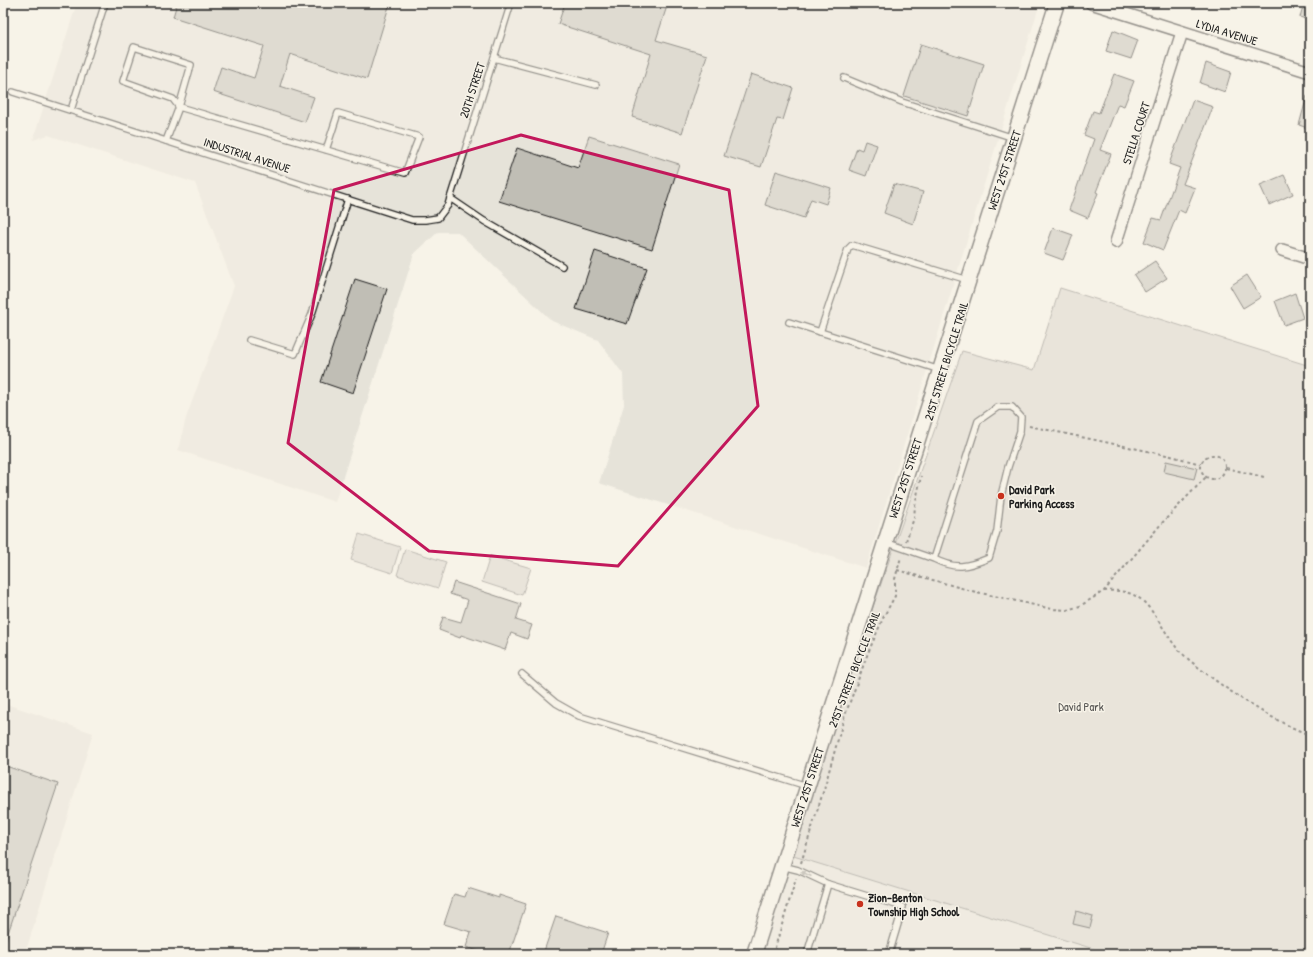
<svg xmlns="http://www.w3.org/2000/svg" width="1313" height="957" viewBox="0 0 1313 957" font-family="'Patrick Hand',sans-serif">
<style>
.built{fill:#e6e3d9}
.green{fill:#d7d3cb;stroke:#7a7874}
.building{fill:#c0beb5;stroke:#1c1c1c}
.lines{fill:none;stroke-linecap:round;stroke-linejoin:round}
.service-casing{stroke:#1c1c1c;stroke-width:8}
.minor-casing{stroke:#1c1c1c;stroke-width:14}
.tertiary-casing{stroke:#1c1c1c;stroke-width:17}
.path{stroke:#1c1c1c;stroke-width:2;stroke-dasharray:3 3;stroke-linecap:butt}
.service{stroke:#f7f3e8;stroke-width:5.5}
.minor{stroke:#f7f3e8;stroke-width:11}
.tertiary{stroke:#f7f3e8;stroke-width:14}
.oneway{fill:#94928c}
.marked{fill:none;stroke:#c2185b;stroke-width:3;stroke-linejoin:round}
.poi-dot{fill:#c8321e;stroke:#f7f3e8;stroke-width:1.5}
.labels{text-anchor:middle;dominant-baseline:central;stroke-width:3;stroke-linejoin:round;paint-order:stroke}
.street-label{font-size:12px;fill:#1c1c1c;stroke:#f7f3e8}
.poi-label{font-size:12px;font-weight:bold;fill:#1c1c1c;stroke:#f7f3e8;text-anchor:start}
.park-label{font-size:12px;fill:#545351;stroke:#f7f3e8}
</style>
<rect width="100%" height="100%" fill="#f7f3e8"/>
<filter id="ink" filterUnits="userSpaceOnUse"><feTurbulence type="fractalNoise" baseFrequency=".025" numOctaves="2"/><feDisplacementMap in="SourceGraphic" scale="8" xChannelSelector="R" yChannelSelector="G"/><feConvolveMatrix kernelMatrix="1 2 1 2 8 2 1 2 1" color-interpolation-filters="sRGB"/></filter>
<g filter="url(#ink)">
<g class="built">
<path d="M77,3h963l-174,565 -267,-85 25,-78 -1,-31 -25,-34 -46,-19 -94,-89h-20l-24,22 -79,248 -157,-52 8,-32 48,-132 -39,-103 -147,-48 -15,5z"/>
<path d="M3,703l90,30 -68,221h-22z"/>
<path d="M787,854l323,100h-354z"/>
</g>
<g class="green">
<path d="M1060,288l250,78v588h-200l-323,-100 175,-503 72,19z"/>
<path d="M359,534l41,13 -8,26 -41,-13z"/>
<path d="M405,549l41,13 -8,26 -41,-13z"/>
<path d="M490,556l41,12 -9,27 -40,-13z"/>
</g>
<g class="building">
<path d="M177,3h213l-23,76 -77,-25 -10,32 34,11 -9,25 -92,-30 8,-25 33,11 10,-32 -91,-29z"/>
<path d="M565,3h103l-12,37 51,15 -25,78 -50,-16 19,-63 -93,-30z"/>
<path d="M1304,3h6v18l-10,-4z"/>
<path d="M1113,30l25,10 -7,19 -25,-8z"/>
<path d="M921,44l63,20 -16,52 -64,-20z"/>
<path d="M1206,63l25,9 -6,20 -25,-9z"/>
<path d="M751,74l42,14 -10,32 -6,-1 -16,48 -37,-11z"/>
<path d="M1114,74l20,7 -10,25 -6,-2 -18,46 11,4 -15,38 2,1 -10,25 -19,-8 25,-71 -10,-4 9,-24 6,2z"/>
<path d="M1307,96h3v33l-11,-4z"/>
<path d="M1193,100l20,7 -30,77 12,4 -10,25 -6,-3 -16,40 -19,-8 9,-24 8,2 19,-52 -11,-4z"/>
<path d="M589,136l90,28 -27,85 -153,-48 18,-53 61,20z"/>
<path d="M865,141l12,4 -11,31 -17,-6 8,-22 5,2z"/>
<path d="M776,171l55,17 -5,16 -15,-5 -7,19 -39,-13z"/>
<path d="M1284,175l9,19 -24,11 -9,-20z"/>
<path d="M894,184l29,8 -10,32 -29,-11z"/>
<path d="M1053,228l20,7 -10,25 -19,-7z"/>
<path d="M595,251l52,17 -20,56 -51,-15z"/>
<path d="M1155,261l12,17 -22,14 -11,-17z"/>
<path d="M1247,275l14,22 -18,11 -13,-22z"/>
<path d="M355,279l32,10 -34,104 -32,-11z"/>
<path d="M1295,293l8,25 -19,7 -9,-24z"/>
<path d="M1166,461l31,7 -3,11 -30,-7z"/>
<path d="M454,582l67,22 -5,16 16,5 -5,14 -16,-6 -6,17 -44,-15 -1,3 -21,-8 4,-13 18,5 7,-22 -18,-6z"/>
<path d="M3,765l55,19 -53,158h-2z"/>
<path d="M468,888l31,10v-3l27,9 -17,50h-22l-21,-7 5,-15 -27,-8 10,-30 11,3z"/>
<path d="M1076,911l17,5 -3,12 -17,-4z"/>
<path d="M556,916l52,17 -7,21h-58z"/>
</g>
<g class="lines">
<g class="service-casing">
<g id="service">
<path d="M134,47l57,18 -12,42 -6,-8 -50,-18z"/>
<path d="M494,58l102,27"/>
<path d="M844,78l58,24 112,36"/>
<path d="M13,92l399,128h13l13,-2 10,-13 63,-202"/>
<path d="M71,110l34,-107"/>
<path d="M166,141l13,-34 226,66 14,-36 -81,-24 -12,37"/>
<path d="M450,198l34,23 78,45"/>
<path d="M789,322l151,48"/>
<path d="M820,332l28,-83 4,-4 116,35"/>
<path d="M249,340l46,14 17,-40 36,-115"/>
<path d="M885,542l49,17 44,-138 20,-14h14l9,10 -1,14 -12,36 -7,29 -4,35 -8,27c-22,9 -33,12 -55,1"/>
<path d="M522,674l34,29 23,13 228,70"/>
<path d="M782,866l16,4 30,14"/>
<path d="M807,954l21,-70 75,23 -14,47"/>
</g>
</g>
<g class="minor-casing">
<g id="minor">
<path d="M1091,3l219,69"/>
<path d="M1116,242l66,-210"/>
<path d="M1282,250l28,9"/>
</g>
</g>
<g class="tertiary-casing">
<path id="tertiary" d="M754,954l303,-951"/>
</g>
<g class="path">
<path d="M1029,426l142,30 30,8"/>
<circle cx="1213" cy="467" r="12"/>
<path d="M1226,468l38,9"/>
<path d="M906,541l8,-23 1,-12 6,-30"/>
<path d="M897,570l75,21 80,18 15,1 13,-4 24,-15 58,-68 44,-46"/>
<path d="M1104,591c13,-1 25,0 35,7 14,10 26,35 37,49 8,9 18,17 27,24 31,24 70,50 107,64"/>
<path d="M801,863l23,-74 20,-71 24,-65 16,-37 11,-20v-17l6,-22"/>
<path d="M773,954l23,-75"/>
</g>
<use href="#service" class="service"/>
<use href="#minor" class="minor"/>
<use href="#tertiary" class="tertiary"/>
</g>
<defs><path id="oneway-solid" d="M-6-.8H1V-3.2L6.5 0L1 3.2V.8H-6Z"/></defs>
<use class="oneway" href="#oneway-solid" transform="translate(806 874) rotate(-156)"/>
</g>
<path d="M0 0H1313V957H0ZM521,135l208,55 29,216 -140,160 -189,-15 -141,-108 46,-253z" fill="#f7f3e8" fill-opacity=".55" fill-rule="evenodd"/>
<path class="marked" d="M521,135l208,55 29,216 -140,160 -189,-15 -141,-108 46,-253z"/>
<g class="poi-dot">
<circle cx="1001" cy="496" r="4"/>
<circle cx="860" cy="904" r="4"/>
</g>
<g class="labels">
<g class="street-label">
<text transform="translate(1227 32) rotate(17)">LYDIA AVENUE</text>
<text transform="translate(472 90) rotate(-72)">20TH STREET</text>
<text transform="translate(1136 133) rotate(-72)">STELLA COURT</text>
<text transform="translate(247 155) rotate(18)">INDUSTRIAL AVENUE</text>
<text transform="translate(1004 170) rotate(-72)">WEST 21ST STREET</text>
<text transform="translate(946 361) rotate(-73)">21ST STREET BICYCLE TRAIL</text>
<text transform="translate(905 478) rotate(-72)">WEST 21ST STREET</text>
<text transform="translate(854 669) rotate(-69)">21ST STREET BICYCLE TRAIL</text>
<text transform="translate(807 787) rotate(-72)">WEST 21ST STREET</text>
</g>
<g class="poi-label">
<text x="1009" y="489">David Park<tspan x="1009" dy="14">Parking Access</tspan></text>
<text x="868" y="897">Zion-Benton<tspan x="868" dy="14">Township High School</tspan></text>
</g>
<g class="park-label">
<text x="1081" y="706">David Park</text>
</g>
</g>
<rect width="1313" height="957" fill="none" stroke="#f7f3e8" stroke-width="16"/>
<rect x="8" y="8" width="1297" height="941" fill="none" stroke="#1c1c1c" stroke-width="1.5" filter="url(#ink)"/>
</svg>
